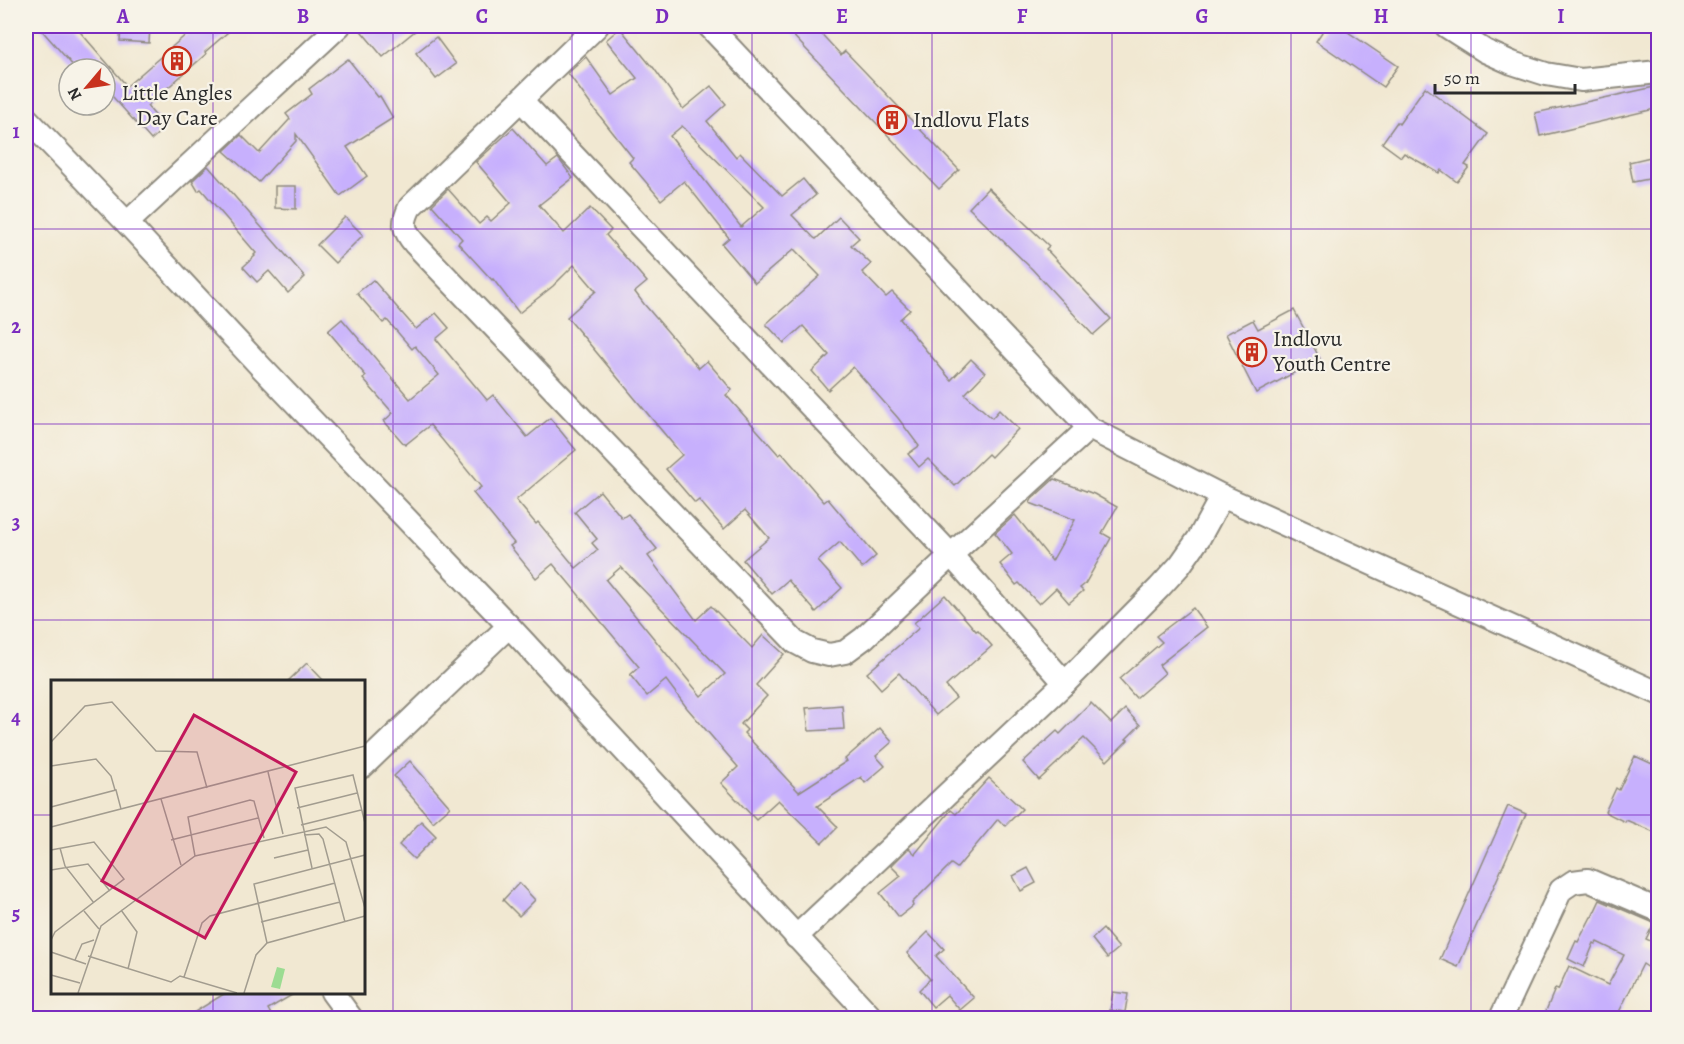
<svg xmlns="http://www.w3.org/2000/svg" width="1684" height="1044" viewBox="0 0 1684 1044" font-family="Alegreya,serif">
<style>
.building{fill:#c7b0fd;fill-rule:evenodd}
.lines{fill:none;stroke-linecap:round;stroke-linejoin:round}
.minor-casing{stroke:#8e8a7e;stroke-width:26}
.minor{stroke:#fff;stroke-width:22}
.grid{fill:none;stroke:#7b2cbf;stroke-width:1.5;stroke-opacity:0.55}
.labels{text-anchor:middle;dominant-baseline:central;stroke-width:4.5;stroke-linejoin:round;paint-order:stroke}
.poi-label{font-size:22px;fill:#2b2b2b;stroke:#f7f3e8;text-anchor:start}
.inset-road{fill:none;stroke:#a29c8f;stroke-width:1.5}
.view{fill:#c2185b;fill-opacity:0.15;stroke:#c2185b;stroke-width:3}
.inset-edge{fill:none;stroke:#2b2b2b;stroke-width:3}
.neatline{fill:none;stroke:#7b2cbf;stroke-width:2}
.grid-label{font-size:20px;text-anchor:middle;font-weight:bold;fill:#7b2cbf}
</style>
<rect width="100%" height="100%" fill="#f7f3e8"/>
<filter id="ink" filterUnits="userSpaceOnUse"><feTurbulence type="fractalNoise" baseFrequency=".0167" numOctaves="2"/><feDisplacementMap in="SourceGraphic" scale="12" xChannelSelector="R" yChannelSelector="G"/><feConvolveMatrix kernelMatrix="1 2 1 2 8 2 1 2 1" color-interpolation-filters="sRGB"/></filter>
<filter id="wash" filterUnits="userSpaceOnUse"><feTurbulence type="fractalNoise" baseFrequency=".008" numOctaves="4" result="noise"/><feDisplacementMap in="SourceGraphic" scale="24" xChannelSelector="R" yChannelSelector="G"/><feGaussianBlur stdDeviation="1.35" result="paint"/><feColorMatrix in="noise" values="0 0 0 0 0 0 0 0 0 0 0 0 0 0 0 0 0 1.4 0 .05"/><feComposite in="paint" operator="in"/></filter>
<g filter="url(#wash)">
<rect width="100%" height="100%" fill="#f1e8d2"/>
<g id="blocks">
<g class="building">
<path d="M38,26h37l52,60 69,-60h39l-30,26 1,2 -59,52 18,21 -14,13 -46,-52v-19h-29z"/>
<path d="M121,26h29l-1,17 -29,-2z"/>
<path d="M357,26h64l-38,31z"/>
<path d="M784,26h30l27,29 4,-4 114,119 -20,19z"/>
<path d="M1326,26h13l59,40 -15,21 -67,-46z"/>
<path d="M620,28l32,39h1l30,42 28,-23 15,18 -19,17 29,36 4,-4 42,43 21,-17 13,16 -24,20 22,23 2,1 23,-22 20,21 -8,7 20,19 -9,8 24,25 6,-5 18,18 -10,9 51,61 20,-21 14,14 -20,21 27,24 7,-8 19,19 -27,28 -3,-3 -33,32 -27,-27 -9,8 -11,-13 11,-8 -21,-28 -45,-51 -25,23 -16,-19 17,-16 -26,-29 -19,17 -18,-19 54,-48 -26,-27 -39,34 -33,-39 7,-6 -45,-57 -23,19 -32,-38 4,-4 -42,-53 -23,-32 18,-16 27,38 24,-17 -31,-38zM682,126l82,81 -23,20 -71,-91z"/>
<path d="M436,37l20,27 -20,15 -20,-26z"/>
<path d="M348,59l30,38 2,-1 13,22 -46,29 20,29 -27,20 -44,-62v7l-37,41 -35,-31 17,-16 18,18 31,-34 -4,-5 26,-20 -3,-5z"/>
<path d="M1659,86v22l-119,28 -5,-23z"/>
<path d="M1425,87l63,47 -23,31 4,2 -12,15 -16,-12 -2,3 -35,-20 -3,4 -19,-14 15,-21 2,2z"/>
<path d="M513,128l34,38 11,-8 15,20 -34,27 25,28 26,-25 21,22 -5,5 41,47 -12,10 9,12 55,64 8,-7 25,29 -6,5 53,60 3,-2 42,49 4,-3 48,57 -14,12 -22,-26 -22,19 24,27 -26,24 -28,-32 -16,14 -29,-34 26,-22 -24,-28 -21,19 -25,-29 -4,3 -29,-34 16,-14 -115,-138 29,-26 -22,-26 -21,21 -34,27 -26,-34 -1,1 -34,-37 4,-4 -30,-34 16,-16 31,35 8,-7 4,4 20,-18 -35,-41z"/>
<path d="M1659,155v22l-26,5 -4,-20z"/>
<path d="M208,166l97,111 -17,16 -19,-22 -12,11 -14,-15 12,-11 -1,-1 2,-2 -55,-64 -3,2 -6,-10z"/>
<path d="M275,186h21v23l-21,-1z"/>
<path d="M988,188l61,58 -3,3 65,70 -18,16 -61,-66 -63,-61z"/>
<path d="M345,217l18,18 -28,28 -18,-18z"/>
<path d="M373,280l43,49 20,-16 13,15 -13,11 51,61 6,-5 34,42 23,-19 26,32 -60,50 20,24 2,-2 38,46 22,-18 -6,-7 5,-4 -22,-27 25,-21 22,27 6,-4 29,35 -9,7 48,64 15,-14 41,42 11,-13 21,19 -28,31 11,11 -26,28 6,6 -3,3 55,59 48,-31 -2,-2 35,-31 12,14 -16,14 9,10 -20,17 -4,-6 -44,29 21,21 -16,16 -44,-43 -22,20 -35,-37 17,-16 -51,-59 -21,-28 -19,16 -17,-21 9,-8 -86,-103 -17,14 -26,-32 4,-3 -41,-50 8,-6 -51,-62 -25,20 -21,-24 9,-8 -30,-34 3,-3 -38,-45 14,-12 68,80 29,-24 -24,-29 -3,3 -25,-29 -4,3 -26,-30zM621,567l104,107 -24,22 -95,-116z"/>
<path d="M1294,310l26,49 -64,34 -30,-59 27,-14 5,9z"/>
<path d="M1054,479l40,15 23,13 -15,26 9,5 -26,46 -5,4 3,3 -14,12 -13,-15 -17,16 -20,-21 -3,2 -16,-21 12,-10 -17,-21 20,-18 37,46 23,-41 -45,-17 2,-4z"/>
<path d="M945,595l31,36 2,-1 14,16 -46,40 10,12 -20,17 -37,-42 -18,16 -14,-16 52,-45 -5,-5z"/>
<path d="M1193,608l14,19 -48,38 6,8 -29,25 -17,-19 43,-37 -6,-6z"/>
<path d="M307,663l17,18h-36z"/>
<path d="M1091,703l20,20 14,-14 15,16 -14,14 2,1 -21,21 -23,-23 -45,42 -16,-18 34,-31 3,3z"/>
<path d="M842,705l2,24 -35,2 -3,-23z"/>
<path d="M1635,756l24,11v67l-33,-14 -1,2 -20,-10 11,-24 3,2z"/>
<path d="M410,761l40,46 -17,15 -39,-46z"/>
<path d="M989,778l33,31 -17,17 -7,-7 -41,49 -6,-4 -39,39 1,3 -14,11 -19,-24 21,-17 -10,-10 18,-18 6,6 36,-44 5,4z"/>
<path d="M1508,806l18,8 -68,153 -18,-8z"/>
<path d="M421,821l15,15 -22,23 -15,-14z"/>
<path d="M1028,868l8,15 -15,8 -8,-15z"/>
<path d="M519,883l16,17 -16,16 -16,-16z"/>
<path d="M1600,900l54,23 -8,16 13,6v3l-10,20 -6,-4 -27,54h-73l12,-29 3,1 11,-24 39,19 16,-30 -27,-13 -1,2 -2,-1 -10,24 -16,-8 8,-18 2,1 13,-25h1z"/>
<path d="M1103,929l16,19 -12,10 -15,-19z"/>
<path d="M928,932l16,17 -8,7 38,42 -14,12 -13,-15 -14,12 -14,-17 11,-11 -23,-26z"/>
<path d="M227,992h70l-29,17 5,9h-88z"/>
<path d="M1113,992l15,2 -3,18 -15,-2z"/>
</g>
</g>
</g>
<g filter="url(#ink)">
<use href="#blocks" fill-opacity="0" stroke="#8e8a7e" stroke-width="1.5"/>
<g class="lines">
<g class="minor-casing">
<g id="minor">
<path d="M597,26l-187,181c-8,16 -7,23 5,37l380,398 17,9 17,4 16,-3 19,-14 87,-83 138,-127"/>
<path d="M709,26l380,402 133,68 436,197"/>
<path d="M1446,26l39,25 27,12 34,11 35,6 77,-8"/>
<path d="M521,100l430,455 114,128"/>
<path d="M26,118l101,105 134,144 248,259 363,392"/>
<path d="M127,223l212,-197"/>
<path d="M363,766l146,-140"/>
<path d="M796,937l269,-254 94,-95 21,-23 19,-27 23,-42"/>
<path d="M332,992l19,26"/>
<path d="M1501,1018l60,-128 12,-8 15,-2 70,30"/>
</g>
</g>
<use href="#minor" class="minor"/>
</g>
</g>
<path class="grid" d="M213,26v655M393,26v992M572,26v992M752,26v992M932,26v992M1112,26v992M1291,26v992M1471,26v992M26,229h1632M26,424h1632M26,620h1632M26,815h26M363,815h1295M213,992v26"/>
<defs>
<g id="building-ring" transform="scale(1.5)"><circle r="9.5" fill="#f7f3e8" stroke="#c8321e" stroke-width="1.5"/><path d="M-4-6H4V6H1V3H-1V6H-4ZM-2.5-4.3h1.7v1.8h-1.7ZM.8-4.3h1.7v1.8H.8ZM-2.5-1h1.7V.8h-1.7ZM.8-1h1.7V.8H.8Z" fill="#c8321e"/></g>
</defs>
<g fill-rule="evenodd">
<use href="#building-ring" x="177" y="61"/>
<use href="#building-ring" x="892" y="120"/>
<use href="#building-ring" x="1252" y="352"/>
</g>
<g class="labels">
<g class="poi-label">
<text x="177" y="93" text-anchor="middle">Little Angles<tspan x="177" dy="25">Day Care</tspan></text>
<text x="913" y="120">Indlovu Flats</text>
<text x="1273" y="339">Indlovu<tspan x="1273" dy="25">Youth Centre</tspan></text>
</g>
</g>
<g transform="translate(51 680)">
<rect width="314" height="314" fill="#f1e8d2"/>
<path d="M226,287l8,2 -5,20 -9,-2z" fill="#9cdc92"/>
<path class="inset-road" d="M0,62l34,-36 27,-4 44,49 41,1 10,36M0,86l45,-7 15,17 4,14M217,92l15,62M110,119l20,66M0,127l65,-17 5,19M246,128l60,-15M250,145l60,-15M0,147l314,-81M253,155l15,-1 4,5 22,83M120,160l87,-22M9,168l5,18 29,37M0,170l43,-8 30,37 -69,53 -4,8M144,176l-7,-39 62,-17 4,1 10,37M223,178l34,-8M261,188l-17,-80 58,-13 12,48M0,190l37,-6 22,27M70,230l16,22 -9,37M33,231l15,18M210,242l79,-20M216,263l-13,-59 111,-29M0,272l35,12M37,276l83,26 9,-6 57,17M24,280l7,-16 12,-4M0,295l29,8M133,297l18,-54 8,-7 125,-33M27,313l23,-67 94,-70 131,-29 20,15 19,66M193,313l12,-38 11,-12 98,-27"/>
<path class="view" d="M143,35l102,57 -91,166 -103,-57z"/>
<rect width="314" height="314" class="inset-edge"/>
</g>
<rect width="1684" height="1044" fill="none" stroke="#f7f3e8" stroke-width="66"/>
<g transform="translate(87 87) rotate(241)"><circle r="28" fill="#f7f3e8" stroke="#a5a39c" stroke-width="1.5"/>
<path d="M0-4.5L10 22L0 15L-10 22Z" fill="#c8321e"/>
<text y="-9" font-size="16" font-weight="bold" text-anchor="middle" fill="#2b2b2b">N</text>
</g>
<path d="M1435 84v9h140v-9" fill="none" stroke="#2b2b2b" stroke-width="3"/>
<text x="1444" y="84" font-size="18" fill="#2b2b2b" stroke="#f7f3e8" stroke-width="4.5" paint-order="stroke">50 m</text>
<rect x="33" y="33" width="1618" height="978" class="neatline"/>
<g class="grid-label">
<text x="123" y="23">A</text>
<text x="303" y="23">B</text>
<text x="482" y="23">C</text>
<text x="662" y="23">D</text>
<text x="842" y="23">E</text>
<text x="1022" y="23">F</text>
<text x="1202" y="23">G</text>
<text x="1381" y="23">H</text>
<text x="1561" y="23">I</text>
<text x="16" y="138">1</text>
<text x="16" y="333">2</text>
<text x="16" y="529">3</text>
<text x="16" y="724">4</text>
<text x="16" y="920">5</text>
</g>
</svg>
